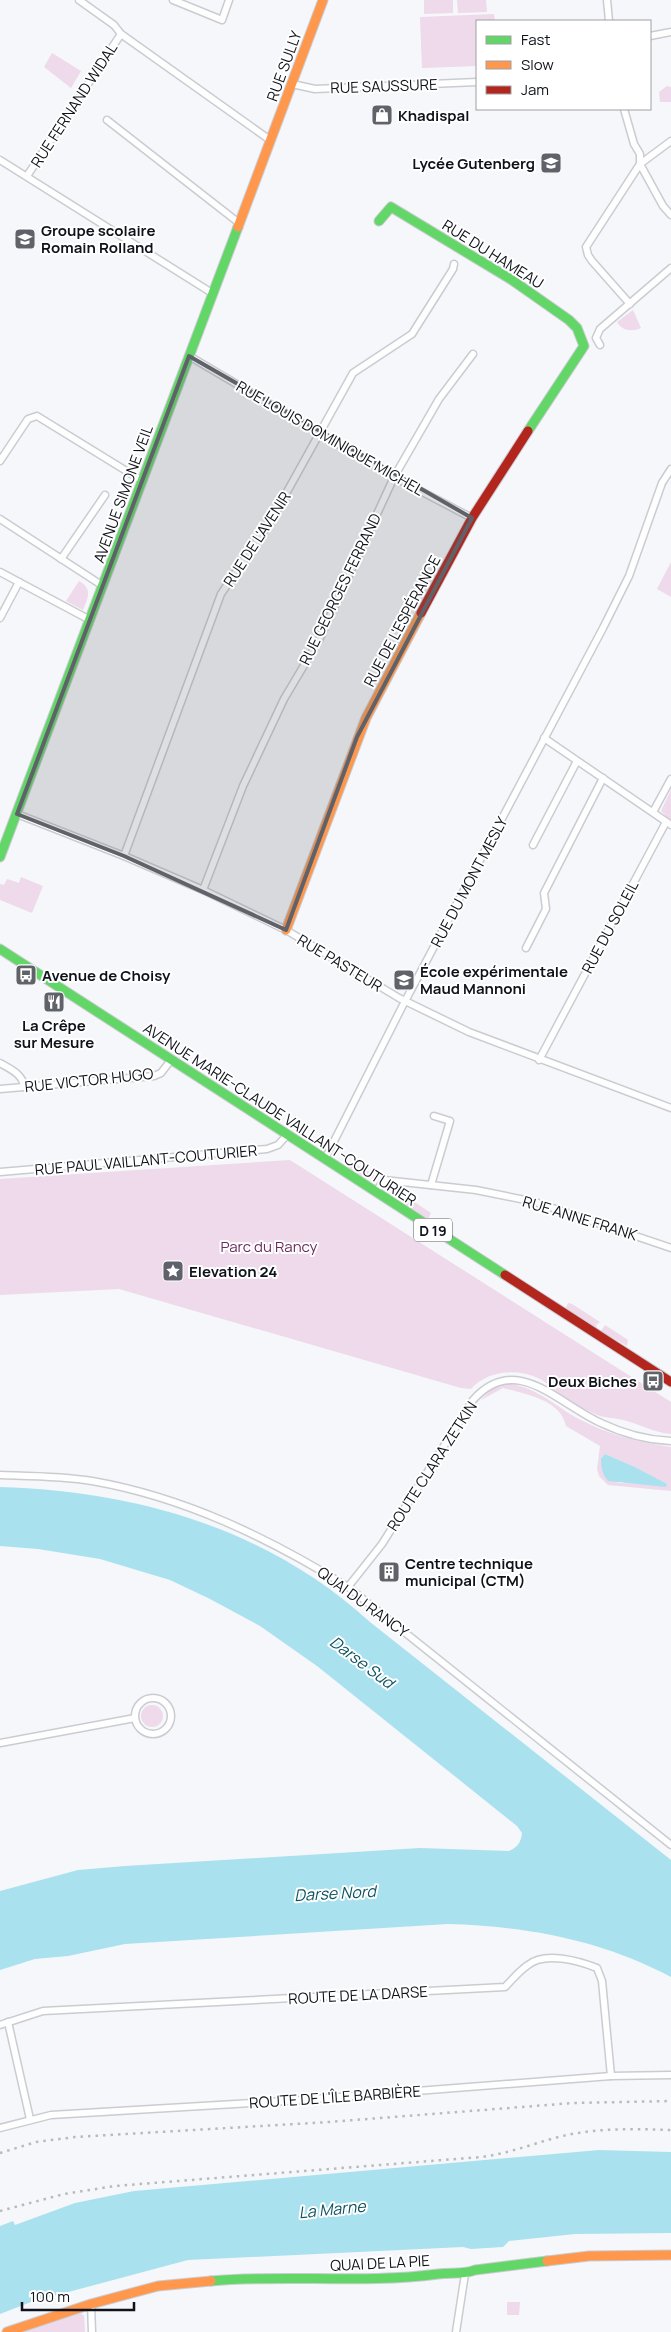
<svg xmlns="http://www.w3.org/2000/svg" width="671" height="2332" viewBox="0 0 671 2332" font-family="Manrope,sans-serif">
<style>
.green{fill:#eedaea;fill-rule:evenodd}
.water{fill:#aae1ef}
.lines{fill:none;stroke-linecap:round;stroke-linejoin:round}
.street-casing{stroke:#caccd2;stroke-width:9}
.fast-casing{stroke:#caccd2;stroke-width:11}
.slow-casing{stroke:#caccd2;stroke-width:11}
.jam-casing{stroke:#caccd2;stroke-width:11}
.street{stroke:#fefefe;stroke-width:6}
.fast{stroke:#63d668;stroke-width:9}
.slow{stroke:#ff974d;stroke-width:9}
.jam{stroke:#b3261e;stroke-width:9}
.rail{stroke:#b9babb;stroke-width:2.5;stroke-dasharray:2.5 5;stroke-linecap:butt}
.marked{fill:#606269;fill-opacity:0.2;stroke:#606269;stroke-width:4;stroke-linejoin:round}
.labels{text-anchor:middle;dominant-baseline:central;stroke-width:4;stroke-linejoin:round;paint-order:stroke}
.shield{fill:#fff;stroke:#58595f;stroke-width:1}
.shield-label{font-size:14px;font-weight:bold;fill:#10121b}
.street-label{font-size:15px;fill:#10121b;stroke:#fff}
.poi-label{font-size:15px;font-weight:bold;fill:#10121b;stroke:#fff;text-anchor:start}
.park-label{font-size:15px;fill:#6c2d5e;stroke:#fff}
.water-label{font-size:16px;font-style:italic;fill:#0e5360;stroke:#fff}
</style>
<rect width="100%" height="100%" fill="#f5f7fa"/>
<g class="green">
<path d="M424,0h29v13l-29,1z"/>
<path d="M457,0h29l1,12 -29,1z"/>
<path d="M494,14l1,7h-18v45l-55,2 -2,-51z"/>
<path d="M52,53l29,18 -10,17 -27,-21z"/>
<path d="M667,86l4,1v15h-11l-1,-10z"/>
<path d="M633,310l8,18c-9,4 -19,3 -24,-6z"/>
<path d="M671,562v35l-14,-8z"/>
<path d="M79,581c14,8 9,17 4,29l-17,-9z"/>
<path d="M671,790v31l-10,-10z"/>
<path d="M21,877l22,9 -11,27 -32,-13v-16l4,1 3,-6 12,4z"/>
<path d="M290,1160l381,242v32c-16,-1 -31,-10 -48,-14 -8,-2 -18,-2 -26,-5 -10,-5 -22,-10 -31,-16 -10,-6 -17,-16 -28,-21 -22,-10 -51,-7 -67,11l-10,-1 -342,-99 -119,6v-116z"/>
<path d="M354,1163l23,14 -11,2 -20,-13z"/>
<path d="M407,1197l24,16 -3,6 -26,-17z"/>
<path d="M568,1303l4,1 28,18 -4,3 1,3 -31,-20z"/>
<path d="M605,1325l23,15 -1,6 -26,-15z"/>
<path d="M511,1384c27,4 45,23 68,35 30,16 59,23 92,28v44l-63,-6 -9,-9 -2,-7 3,-23 -34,-20c-5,-26 -40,-32 -63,-38l-22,12 11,-11zM605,1454l30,13 31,17 -48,-1 -17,-25z"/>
<circle cx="152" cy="1716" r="11"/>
<path d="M507,2302h13l-1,13h-12z"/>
<path d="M81,2313l3,3 1,16h-64z"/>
</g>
<g class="water">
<path d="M605,1454l30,13 32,17 -1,3 -58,-6c-6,-7 -7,-14 -7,-23z"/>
<path d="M0,1487c137,4 268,42 370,135l301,238v117c-69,-37 -145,-51 -223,-53l-323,20 -57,12 -33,3 -35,11v-79l78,-21 47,-4 295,-18 89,3c9,-4 12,-9 13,-18l-5,-7 -200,-160 -57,-40 -50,-27 -40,-19 -70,-21 -62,-10 -38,-3z"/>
<path d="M599,2150l72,2v81l-96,1 -66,7 -6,6 -32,2 -8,-2 -275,13 -157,42 -31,12v-88l13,-5 2,4 60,-22 59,-12z"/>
</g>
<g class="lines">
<g class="street-casing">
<g id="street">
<path d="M79,0l35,25 7,9 149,106"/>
<path d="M173,0l49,20 7,-20"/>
<path d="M607,0l2,21"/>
<path d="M650,36l21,-4"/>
<path d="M292,84l23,5 162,-7"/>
<path d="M624,109l10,35 6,10v10l23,42 8,9"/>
<path d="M107,120l132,103"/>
<path d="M0,160l212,133"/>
<path d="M27,176l94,-142"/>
<path d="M630,304l-38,-43 -4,-6 -2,-8 54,-83 31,-23"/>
<path d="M600,345l-4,-7 4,-9 71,-61"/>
<path d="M189,356l205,121 78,41"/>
<path d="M0,461l28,-42 9,-3 104,64"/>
<path d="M0,519l103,67"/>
<path d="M61,559l44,-64"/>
<path d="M0,572l90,48"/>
<path d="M0,618l19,-36"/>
<path d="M544,738l127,87"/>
<path d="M653,812l18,-33"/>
<path d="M17,814l107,42 79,34 83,40 113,68 70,34 202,76"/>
<path d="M533,845l44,-84"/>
<path d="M124,856l97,-262 52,-77 80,-144 59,-39 41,-65 1,-5"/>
<path d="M203,890l40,-104 41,-87 35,-59 75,-163 45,-78 34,-45"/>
<path d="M526,948l20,-39 -2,-16 59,-115"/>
<path d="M539,1060l127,-238"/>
<path d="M0,1063c10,6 23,11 24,24"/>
<path d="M0,1089l154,-13 7,-3 10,-13"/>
<path d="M325,1159l77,-152 201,-379 26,-52 33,-93 9,-14"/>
<path d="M0,1172l267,-23 11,-4 9,-10"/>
<path d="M431,1185l19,-64 -16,-5"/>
<path d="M376,1192l8,-12 92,10 59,12 136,46"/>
<path d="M0,1475c30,1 61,1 92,6 92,16 177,57 256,106l323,258"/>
<path d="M348,1587l34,-43 91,-144c43,-48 84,3 128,23 21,10 46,17 70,18"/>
<circle cx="153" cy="1716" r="18"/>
<path d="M0,1743l135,-25"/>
<path d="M8,2022l22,97"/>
<path d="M0,2025l43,-14 462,-24c7,-7 14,-16 23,-22 17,-14 51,-4 69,3l5,13 9,95"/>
<path d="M0,2128l51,-13 250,-15 310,-24 60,-1"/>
<path d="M91,2304l1,28"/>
<path d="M456,2332l9,-58"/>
</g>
</g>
<g class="fast-casing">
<g id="fast">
<path d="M379,221l12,-14 121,73 57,40 8,8 7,18 -56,85"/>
<path d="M0,857l238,-630"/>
<path d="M0,949l505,326"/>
<path d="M211,2281c75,-7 152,3 227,-7 13,-2 25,1 37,-4l72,-9"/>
</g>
</g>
<g class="slow-casing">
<g id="slow">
<path d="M238,227l85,-227"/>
<path d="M286,930l80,-212 55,-105"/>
<path d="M547,2261l42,-5 82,-1"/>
<path d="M7,2332l84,-28 67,-18 53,-5"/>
</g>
</g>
<g class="jam-casing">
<g id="jam">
<path d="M421,613l51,-95 56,-87"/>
<path d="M505,1275l166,107"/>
</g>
</g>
<use href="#street" class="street"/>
<use href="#fast" class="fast"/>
<use href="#slow" class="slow"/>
<use href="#jam" class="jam"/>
<g class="rail">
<path d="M0,2153l36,-11 39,-5 254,-15 244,-19 98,-2"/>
<path d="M0,2211l64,-17 51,-8 366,-29c34,-4 64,-19 97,-24 31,-5 62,-4 93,-3"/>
</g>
</g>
<path class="marked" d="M189,356l283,162 -115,219 -71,193 -162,-74 -107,-42z"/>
<defs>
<g id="shop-square" transform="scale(1.125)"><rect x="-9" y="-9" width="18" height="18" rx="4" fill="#606269" stroke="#fff"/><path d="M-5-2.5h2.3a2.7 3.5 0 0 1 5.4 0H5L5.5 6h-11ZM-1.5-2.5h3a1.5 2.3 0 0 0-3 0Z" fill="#fff"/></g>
<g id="school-square" transform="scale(1.125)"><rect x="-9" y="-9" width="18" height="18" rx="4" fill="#606269" stroke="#fff"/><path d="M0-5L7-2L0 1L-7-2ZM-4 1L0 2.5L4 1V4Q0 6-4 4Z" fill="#fff"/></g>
<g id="bus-square" transform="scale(1.125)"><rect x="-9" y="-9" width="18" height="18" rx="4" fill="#606269" stroke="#fff"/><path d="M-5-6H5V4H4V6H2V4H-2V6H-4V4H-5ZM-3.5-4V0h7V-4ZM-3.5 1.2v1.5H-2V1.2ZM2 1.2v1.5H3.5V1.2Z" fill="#fff"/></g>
<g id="restaurant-square" transform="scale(1.125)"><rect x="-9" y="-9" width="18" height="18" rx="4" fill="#606269" stroke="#fff"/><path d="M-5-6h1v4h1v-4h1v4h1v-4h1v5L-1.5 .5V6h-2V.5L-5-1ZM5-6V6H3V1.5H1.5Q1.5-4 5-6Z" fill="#fff"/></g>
<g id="sight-square" transform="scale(1.125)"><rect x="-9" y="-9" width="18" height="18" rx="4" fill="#606269" stroke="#fff"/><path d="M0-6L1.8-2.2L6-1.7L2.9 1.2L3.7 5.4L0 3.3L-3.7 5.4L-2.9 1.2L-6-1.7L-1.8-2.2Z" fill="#fff"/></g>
<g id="building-square" transform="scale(1.125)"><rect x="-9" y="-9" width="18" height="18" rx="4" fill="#606269" stroke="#fff"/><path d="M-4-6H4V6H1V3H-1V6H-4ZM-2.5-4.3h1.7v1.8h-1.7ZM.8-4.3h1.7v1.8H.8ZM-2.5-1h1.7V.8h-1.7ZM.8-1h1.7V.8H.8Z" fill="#fff"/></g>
</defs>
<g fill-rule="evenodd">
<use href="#shop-square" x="382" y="115"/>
<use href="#school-square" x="551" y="163"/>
<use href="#school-square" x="25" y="239"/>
<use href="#bus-square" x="26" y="975"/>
<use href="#school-square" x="404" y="980"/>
<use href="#restaurant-square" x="54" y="1002"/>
<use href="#sight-square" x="173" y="1271"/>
<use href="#bus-square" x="653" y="1381"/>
<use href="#building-square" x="389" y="1572"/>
</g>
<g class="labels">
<rect class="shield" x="414" y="1218.5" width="38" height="23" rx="4"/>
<g class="shield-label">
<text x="433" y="1230">D 19</text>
</g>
<g class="street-label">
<text transform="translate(284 66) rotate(-70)">RUE SULLY</text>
<text transform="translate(384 86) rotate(-2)">RUE SAUSSURE</text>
<text transform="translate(74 105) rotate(-57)">RUE FERNAND WIDAL</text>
<text transform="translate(493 254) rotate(32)">RUE DU HAMEAU</text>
<text transform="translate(330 438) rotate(30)">RUE LOUIS DOMINIQUE MICHEL</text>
<text transform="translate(123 494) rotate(-70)">AVENUE SIMONE VEIL</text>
<text transform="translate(257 539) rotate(-57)">RUE DE L'AVENIR</text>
<text transform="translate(340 589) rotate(-64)">RUE GEORGES FERRAND</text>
<text transform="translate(402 621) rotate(-62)">RUE DE L'ESPÉRANCE</text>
<text transform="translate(469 882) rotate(-62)">RUE DU MONT MESLY</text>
<text transform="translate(610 927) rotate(-62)">RUE DU SOLEIL</text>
<text transform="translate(340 963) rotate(31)">RUE PASTEUR</text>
<text transform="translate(89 1080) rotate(-6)">RUE VICTOR HUGO</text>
<text transform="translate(280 1114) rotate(33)">AVENUE MARIE-CLAUDE VAILLANT-COUTURIER</text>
<text transform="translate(146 1160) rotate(-5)">RUE PAUL VAILLANT-COUTURIER</text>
<text transform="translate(580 1218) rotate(17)">RUE ANNE FRANK</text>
<text transform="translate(432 1466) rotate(-57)">ROUTE CLARA ZETKIN</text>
<text transform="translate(363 1602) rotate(36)">QUAI DU RANCY</text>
<text transform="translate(358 1995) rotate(-3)">ROUTE DE LA DARSE</text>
<text transform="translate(335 2097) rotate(-4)">ROUTE DE L'ÎLE BARBIÈRE</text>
<text transform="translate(380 2263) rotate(-3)">QUAI DE LA PIE</text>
</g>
<g class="poi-label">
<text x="398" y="115">Khadispal</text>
<text x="535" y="163" text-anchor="end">Lycée Gutenberg</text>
<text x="41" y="230">Groupe scolaire<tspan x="41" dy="17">Romain Rolland</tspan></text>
<text x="420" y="971">École expérimentale<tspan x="420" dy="17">Maud Mannoni</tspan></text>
<text x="42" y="975">Avenue de Choisy</text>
<text x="54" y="1025" text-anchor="middle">La Crêpe<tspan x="54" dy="17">sur Mesure</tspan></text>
<text x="189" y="1271">Elevation 24</text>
<text x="637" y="1381" text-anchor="end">Deux Biches</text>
<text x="405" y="1563">Centre technique<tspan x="405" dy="17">municipal (CTM)</tspan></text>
</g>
<g class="park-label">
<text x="269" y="1246">Parc du Rancy</text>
</g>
<g class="water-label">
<text transform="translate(362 1662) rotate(37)">Darse Sud</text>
<text transform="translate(335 1893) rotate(-3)">Darse Nord</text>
<text transform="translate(332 2209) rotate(-6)">La Marne</text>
</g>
</g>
<rect x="476" y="20" width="175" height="90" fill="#ffffff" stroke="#9fa0a4"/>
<rect x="486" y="36" width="25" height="8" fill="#63d668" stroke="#9fa0a4"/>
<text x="521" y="45" font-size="15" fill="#10121b">Fast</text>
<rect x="486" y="61" width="25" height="8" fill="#ff974d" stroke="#9fa0a4"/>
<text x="521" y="70" font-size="15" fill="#10121b">Slow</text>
<rect x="486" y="86" width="25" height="8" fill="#b3261e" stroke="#9fa0a4"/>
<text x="521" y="95" font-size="15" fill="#10121b">Jam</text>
<path d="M22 2302v8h112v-8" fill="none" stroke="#10121b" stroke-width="2.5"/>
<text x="30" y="2302" font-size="15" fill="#10121b" stroke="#ffffff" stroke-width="4" paint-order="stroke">100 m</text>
</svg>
